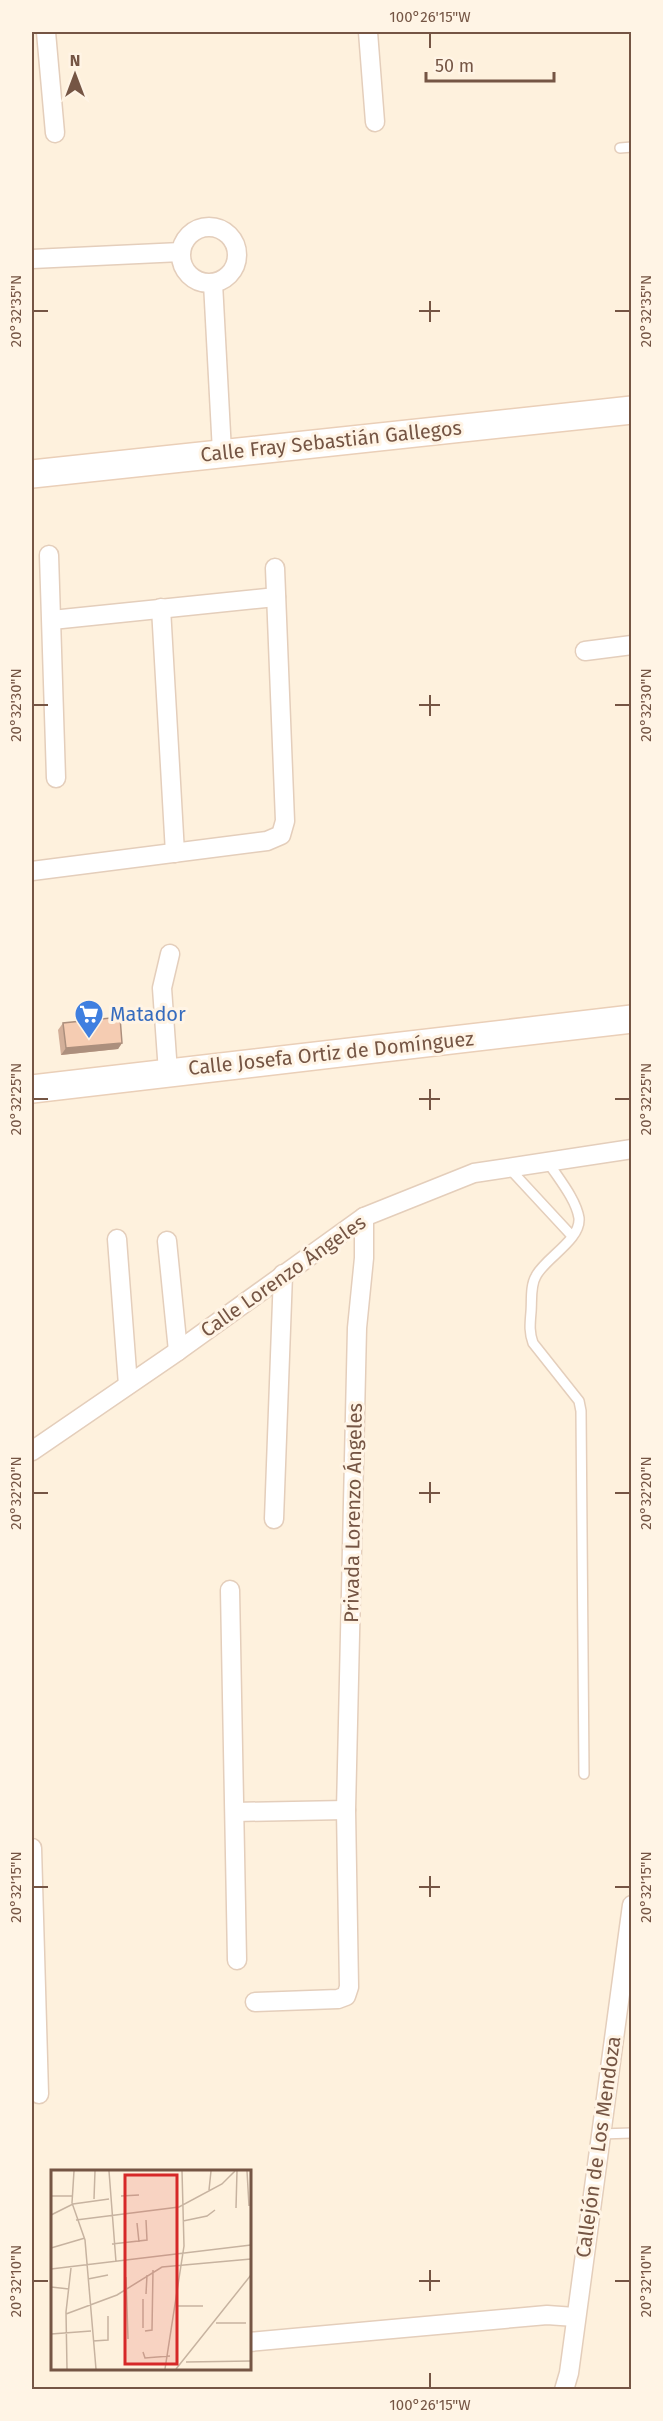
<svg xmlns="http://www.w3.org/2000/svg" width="663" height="2421" viewBox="0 0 663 2421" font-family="'Fira Sans',sans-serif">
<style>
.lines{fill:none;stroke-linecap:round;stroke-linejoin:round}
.lane-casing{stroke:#e4cebb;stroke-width:12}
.street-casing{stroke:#e4cebb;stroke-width:21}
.secondary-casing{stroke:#eacfb8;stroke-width:30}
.lane{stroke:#fff;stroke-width:9}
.street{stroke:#fff;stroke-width:18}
.secondary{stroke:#fff;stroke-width:27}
.wall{fill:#d3af99}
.shaded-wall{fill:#ac8f7d}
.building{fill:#f5ccb2;stroke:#ac8f7d;stroke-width:1.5}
.ticks{fill:none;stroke:#755544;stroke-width:2}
.labels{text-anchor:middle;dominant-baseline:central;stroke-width:6;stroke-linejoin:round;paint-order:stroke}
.street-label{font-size:20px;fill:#755544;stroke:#fff4e5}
.shop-label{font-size:20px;fill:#366cbe;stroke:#fff4e5;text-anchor:start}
.inset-road{fill:none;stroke:#c7b3a0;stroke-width:1.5}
.view{fill:#d62828;fill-opacity:0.15;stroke:#d62828;stroke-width:3}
.inset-edge{fill:none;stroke:#755544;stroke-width:3}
.neatline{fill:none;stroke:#755544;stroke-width:2}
.ticks-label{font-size:15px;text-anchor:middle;fill:#755544}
</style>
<rect width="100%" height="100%" fill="#fef1dd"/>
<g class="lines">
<g class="lane-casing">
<g id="lane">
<path d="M620,148l12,-1"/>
<path d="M548,1162c10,16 28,37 31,56 2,22 -34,40 -43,58 -6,10 -4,25 -5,36 -1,12 -2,20 2,31l46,58 2,10 3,363"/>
<path d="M509,1168l63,68"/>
<path d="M600,2134l32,-1"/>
</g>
</g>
<g class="street-casing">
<g id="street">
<path d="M46,32l9,101"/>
<path d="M368,32l7,90"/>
<circle cx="209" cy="255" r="28"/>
<path d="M32,259l149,-7"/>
<path d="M213,283l9,169"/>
<path d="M49,555l7,223"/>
<path d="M161,608l14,245"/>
<path d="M52,620l224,-23"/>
<path d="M585,651l47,-6"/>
<path d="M32,871l235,-30 14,-6 4,-14 -10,-253"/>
<path d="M168,1072l-6,-84 8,-34"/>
<path d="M117,1239l11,146"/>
<path d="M167,1241l11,110"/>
<path d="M32,1451l146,-100 186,-134 110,-44 158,-24"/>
<path d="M274,1519l9,-245"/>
<path d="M230,1590l7,370"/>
<path d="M235,1812l111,-2"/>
<path d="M32,1848l7,246"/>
<path d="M255,2002l83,-3 8,-3 3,-9 -3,-177 11,-482 7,-70v-41"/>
<path d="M249,2342l298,-27 28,2"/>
<path d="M564,2390l5,-17 63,-468"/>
</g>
</g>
<g class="secondary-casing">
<g id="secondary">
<path d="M32,474l600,-64"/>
<path d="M32,1089l600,-70"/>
</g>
</g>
<use href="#lane" class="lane"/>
<use href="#street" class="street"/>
<use href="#secondary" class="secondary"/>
</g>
<path class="wall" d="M63,1023l59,20 -4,6 -57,6 -3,-25z"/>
<path class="shaded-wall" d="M122,1043l-4,6 -57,6 5,-7z"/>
<path class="building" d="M120,1017l2,26 -56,5 -3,-25z"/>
<path class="ticks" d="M430,33v15M430,301v21M33,311h15M419,311h21M615,311h15M430,695v21M33,705h15M419,705h21M615,705h15M430,1089v21M33,1099h15M419,1099h21M615,1099h15M430,1482v21M33,1493h15M419,1493h21M615,1493h15M430,1876v21M33,1887h15M419,1887h21M615,1887h15M430,2270v21M33,2281h15M419,2281h21M615,2281h15M430,2373v15"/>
<defs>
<g id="supermarket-pin" transform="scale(1.5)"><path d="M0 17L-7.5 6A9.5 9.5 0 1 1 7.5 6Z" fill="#3f7fe0" stroke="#fff4e5"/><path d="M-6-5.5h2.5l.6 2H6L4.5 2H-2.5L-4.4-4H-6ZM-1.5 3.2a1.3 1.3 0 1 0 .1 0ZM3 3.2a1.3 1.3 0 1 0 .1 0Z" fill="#fff"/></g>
</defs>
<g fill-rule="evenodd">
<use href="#supermarket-pin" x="89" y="1014"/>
</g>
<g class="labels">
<g class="street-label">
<text transform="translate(331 441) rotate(-6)">Calle Fray Sebastián Gallegos</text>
<text transform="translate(331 1053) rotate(-6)">Calle Josefa Ortiz de Domínguez</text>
<text transform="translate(283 1276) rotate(-35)">Calle Lorenzo Ángeles</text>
<text transform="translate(353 1513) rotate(-89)">Privada Lorenzo Ángeles</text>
<text transform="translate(598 2147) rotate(-82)">Callejón de Los Mendoza</text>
</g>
<g class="shop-label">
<text x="110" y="1014">Matador</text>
</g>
</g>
<g transform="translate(51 2170)">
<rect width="200" height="200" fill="#fef1dd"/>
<path class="inset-road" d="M23,1l-2,32 13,37 11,129M58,1l7,91M196,1l2,35M158,20l2,-19M0,26h22M70,26l18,-1M43,29l1,-28M185,38l1,-37M0,45l22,-11 36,-5M25,50l103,-13 43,-23 13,-13M132,51l24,-5 8,-6M86,53l2,19M61,74l35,-4 -1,-20M0,78l34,-10M0,99l200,-24M75,107l2,62M37,109l20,-4M0,117l18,2M95,124l1,-19M92,129v29M126,136h26M15,144l51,-19 45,-28 89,-8M165,153h30M94,161l7,-1 1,-60M0,164l40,-3M42,171l15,-1v-24M92,182l2,6 25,-2M135,192l65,-1M16,199l-1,-57 5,-44M114,199l19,-123 -2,-75M125,199l75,-94"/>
<path class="view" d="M74,5h52v189h-52z"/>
<rect width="200" height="200" class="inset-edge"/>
</g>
<rect width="663" height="2421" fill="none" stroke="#fff4e5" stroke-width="66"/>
<g transform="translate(75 75)" stroke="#fff4e5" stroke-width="4.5" paint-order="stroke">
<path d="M0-4.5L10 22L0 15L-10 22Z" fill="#755544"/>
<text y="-9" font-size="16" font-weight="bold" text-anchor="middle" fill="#755544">N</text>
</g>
<path d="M426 72v9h128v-9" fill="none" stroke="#755544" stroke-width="3"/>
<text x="435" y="72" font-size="18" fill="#755544" stroke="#fff4e5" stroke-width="4.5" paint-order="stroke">50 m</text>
<rect x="33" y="33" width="597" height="2355" class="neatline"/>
<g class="ticks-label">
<text x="430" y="22">100°26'15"W</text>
<text transform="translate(16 311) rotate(-90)" y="5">20°32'35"N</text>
<text transform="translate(646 311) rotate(-90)" y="5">20°32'35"N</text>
<text transform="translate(16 705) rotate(-90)" y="5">20°32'30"N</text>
<text transform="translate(646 705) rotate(-90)" y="5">20°32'30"N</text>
<text transform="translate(16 1099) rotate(-90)" y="5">20°32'25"N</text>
<text transform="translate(646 1099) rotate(-90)" y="5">20°32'25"N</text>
<text transform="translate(16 1493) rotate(-90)" y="5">20°32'20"N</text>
<text transform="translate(646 1493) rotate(-90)" y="5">20°32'20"N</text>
<text transform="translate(16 1887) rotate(-90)" y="5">20°32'15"N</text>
<text transform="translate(646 1887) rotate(-90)" y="5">20°32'15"N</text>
<text transform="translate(16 2281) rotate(-90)" y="5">20°32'10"N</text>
<text transform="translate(646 2281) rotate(-90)" y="5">20°32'10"N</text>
<text x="430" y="2410">100°26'15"W</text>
</g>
</svg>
